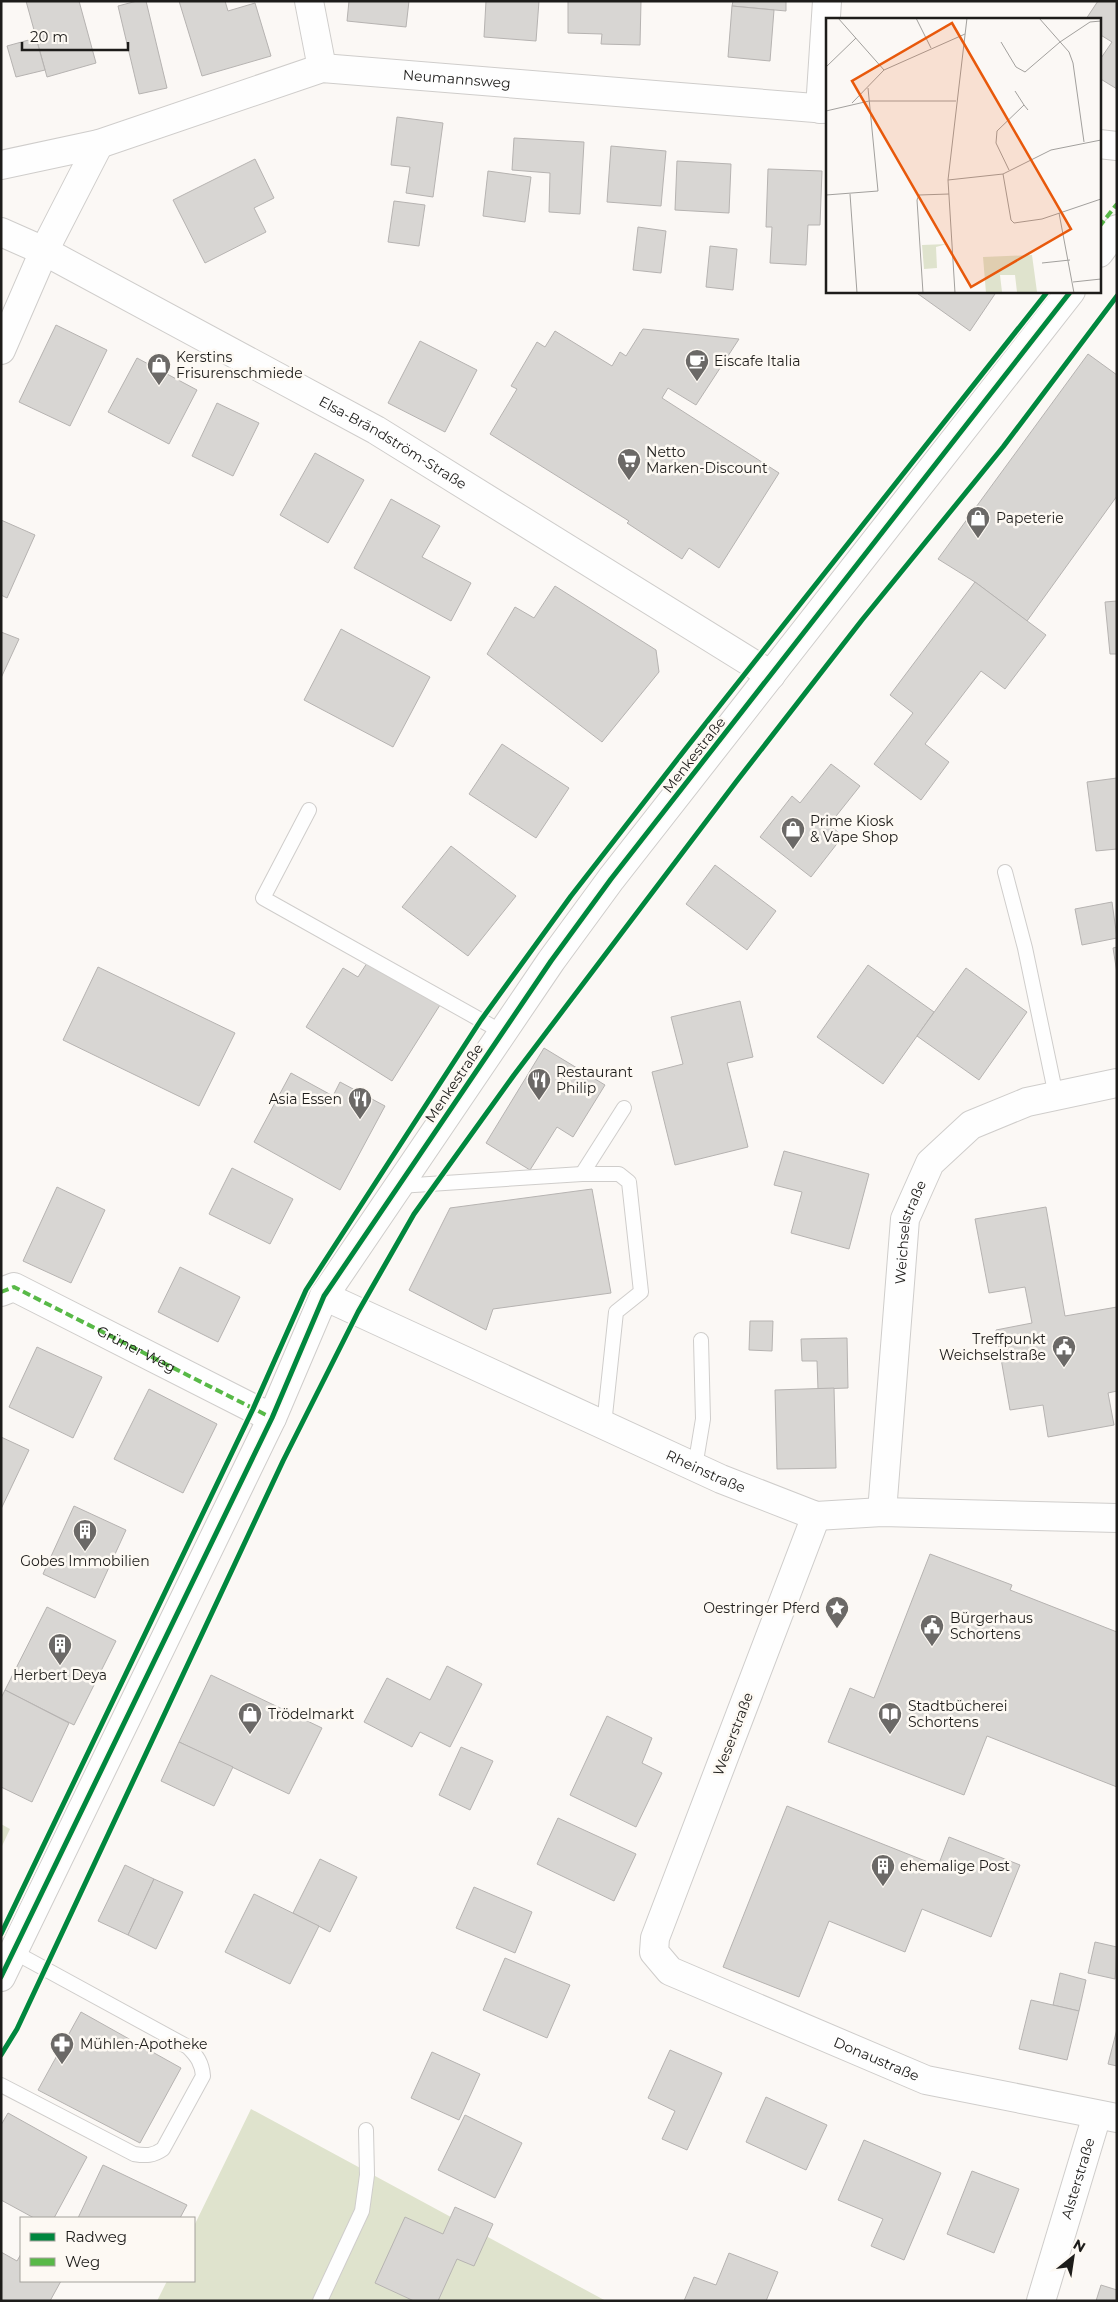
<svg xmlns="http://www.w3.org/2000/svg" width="1118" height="2302" viewBox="0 0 1118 2302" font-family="Montserrat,sans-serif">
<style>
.green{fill:#dfe3cd}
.building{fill:#d8d6d3;stroke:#b6b3b1}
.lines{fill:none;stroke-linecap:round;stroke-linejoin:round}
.service-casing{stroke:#cfcdcb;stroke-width:16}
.minor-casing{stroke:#cfcdcb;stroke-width:30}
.tertiary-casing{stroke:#cfcdcb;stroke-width:30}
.service{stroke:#fefefe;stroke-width:14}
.minor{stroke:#fefefe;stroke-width:28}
.tertiary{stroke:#fefefe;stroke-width:28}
.quiet{stroke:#58b947;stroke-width:4;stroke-dasharray:8 4;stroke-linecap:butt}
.cycleway-casing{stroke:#fdf9f3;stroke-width:8}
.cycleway{stroke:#00873e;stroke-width:5}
.labels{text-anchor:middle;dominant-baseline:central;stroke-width:5;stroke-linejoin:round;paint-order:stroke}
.street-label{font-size:14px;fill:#1d1c1a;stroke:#fdf9f3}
.poi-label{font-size:14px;fill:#1d1c1a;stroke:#fdf9f3;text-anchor:start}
.inset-road{fill:none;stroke:#a2a09d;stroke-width:1}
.view{fill:#e8590c;fill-opacity:0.15;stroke:#e8590c;stroke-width:2.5}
.inset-edge{fill:none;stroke:#1d1c1a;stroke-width:2.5}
</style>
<rect width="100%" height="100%" fill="#fbf8f5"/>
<g class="green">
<path d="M1,1824l9,5 -8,17 -1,-1z"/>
<path d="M251,2109l355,192h-449l10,-20h27v-55z"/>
</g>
<g class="building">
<path d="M26,1h53l17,62 -49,14z"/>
<path d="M137,1h9l21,87 -28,6 -21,-88z"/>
<path d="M179,1h46l3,10 27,-8 16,53 -69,20z"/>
<path d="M349,1h60l-3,26 -59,-6z"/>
<path d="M486,1h53l-3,40 -52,-4z"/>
<path d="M568,1h73l-1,44 -39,-1 1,-10 -34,-1z"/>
<path d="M733,1h53v10l-54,-5z"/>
<path d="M1098,1h19v88l-18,-11v-17l13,-19 -13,-8v-15h-13z"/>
<path d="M732,6l42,4 -4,51 -42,-4z"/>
<path d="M36,38l9,32 -29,7 -9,-31z"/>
<path d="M397,117l46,6 -10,74 -27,-4 4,-26 -19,-2z"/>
<path d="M514,138l70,4 -4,72 -31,-2 1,-39 -38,-3z"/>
<path d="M611,146l55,5 -5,55 -54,-4z"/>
<path d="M255,159l19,39 -20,10 12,24 -61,31 -32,-63z"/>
<path d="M677,161l54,3 -2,49 -54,-3z"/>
<path d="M768,169l54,2 -2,54h-12l-2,40 -36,-2 2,-36h-6z"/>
<path d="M488,171l43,6 -6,45 -42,-6z"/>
<path d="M394,201l31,4 -6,41 -31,-4z"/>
<path d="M638,227l28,4 -5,42 -28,-3z"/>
<path d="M710,246l27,3 -4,41 -27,-3z"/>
<path d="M914,291h83l-27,40z"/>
<path d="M56,325l51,25 -37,76 -51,-24z"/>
<path d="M643,329l96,10 -43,66 -28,-17 -6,10 117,75 -60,95 -30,-20 -7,11 -55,-36 2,-2 -139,-87 27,-45 -6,-3 26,-44 8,5 10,-16 57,35 8,-14 6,4z"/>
<path d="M420,341l57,29 -32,62 -57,-29z"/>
<path d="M1088,354l29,21v121l-90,125 -52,-39 -37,-23z"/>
<path d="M137,358l60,32 -28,54 -61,-32z"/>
<path d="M217,403l42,20 -26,53 -41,-20z"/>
<path d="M315,453l49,27 -36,63 -48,-28z"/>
<path d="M391,499l49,27 -18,31 49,26 -20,38 -97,-53z"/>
<path d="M1,520l34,15 -28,63 -6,-3z"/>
<path d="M975,582l71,53 -41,54 -24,-18 -56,73 24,18 -28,38 -47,-36 39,-51 -23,-18z"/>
<path d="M555,586l101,64 3,22 -57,70 -115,-88 28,-47 19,11z"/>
<path d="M1117,601v53h-7l-5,-52z"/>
<path d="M341,629l89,48 -37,70 -89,-47z"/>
<path d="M1,632l18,7 -18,39z"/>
<path d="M502,744l67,44 -33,50 -67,-44z"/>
<path d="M831,764l29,22 -31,39 14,11 -32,41 -51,-40 32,-41 8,7z"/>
<path d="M1117,778v71l-21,2 -9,-69z"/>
<path d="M451,846l65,50 -48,60 -66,-49z"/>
<path d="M715,865l61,46 -29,39 -61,-46z"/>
<path d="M1112,902l5,36 -35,7 -7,-36z"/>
<path d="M1117,947v26l-4,-25z"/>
<path d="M369,960l71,45 -48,76 -86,-54 37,-59 15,9z"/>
<path d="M868,965l66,47 -51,72 -66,-47z"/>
<path d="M98,967l137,66 -36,73 -136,-66z"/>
<path d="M966,968l61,44 -48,68 -62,-44z"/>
<path d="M740,1001l13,56 -26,6 21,84 -73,18 -23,-93 31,-8 -12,-47z"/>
<path d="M544,1048l61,37 -32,52 -16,-10 -27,43 -44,-27z"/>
<path d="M291,1073l42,23 7,-14 45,24 -45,84 -86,-48z"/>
<path d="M784,1151l85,23 -20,75 -58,-16 11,-41 -28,-7z"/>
<path d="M232,1168l61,31 -23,45 -61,-30z"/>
<path d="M57,1187l48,23 -34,73 -48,-22z"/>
<path d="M592,1189l19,104 -118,16 -7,21 -77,-40 41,-82z"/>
<path d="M1046,1207l19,109 52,-9v84l-9,2 6,32 -66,12 -5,-32 -33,5 -14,-80 36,-7 -7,-36 -36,6 -14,-74z"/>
<path d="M180,1267l60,30 -22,45 -60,-30z"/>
<path d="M750,1321h23l-1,30 -23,-1z"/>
<path d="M847,1338l1,50 -30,1 -1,-28h-15l-1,-22z"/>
<path d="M37,1347l65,30 -29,61 -64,-31z"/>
<path d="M834,1388l2,80 -59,1 -2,-79z"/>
<path d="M149,1389l68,35 -34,69 -69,-34z"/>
<path d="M1,1437l28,13 -28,59z"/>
<path d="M74,1506l52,24 -31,68 -52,-24z"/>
<path d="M930,1554l82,31 -2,5 107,42v155l-130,-51 -23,59 -136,-53 22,-54 24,10z"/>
<path d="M47,1607l69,34 -42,84 -69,-35z"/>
<path d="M447,1666l35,18 -32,63 -30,-15 -8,15 -48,-25 23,-44 43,22z"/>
<path d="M211,1675l111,53 -33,66 -110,-52z"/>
<path d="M5,1690l64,33 -37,79 -31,-15v-89z"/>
<path d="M607,1716l45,22 -10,25 20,10 -26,54 -66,-32z"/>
<path d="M179,1742l54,25 -19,39 -53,-25z"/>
<path d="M461,1747l32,14 -23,49 -31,-15z"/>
<path d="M787,1806l151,60 11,-29 71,28 -29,72 -69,-28 -17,43 -76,-31 -30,76 -76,-30z"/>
<path d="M558,1818l78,36 -22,47 -77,-37z"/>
<path d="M320,1859l37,18 -27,55 -37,-19z"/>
<path d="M125,1865l29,14 -26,56 -30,-14z"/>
<path d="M154,1879l29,13 -27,57 -28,-14z"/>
<path d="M474,1887l58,25 -17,41 -59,-25z"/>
<path d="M254,1894l65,32 -29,58 -65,-32z"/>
<path d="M1095,1942l22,5 -2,32 -27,-6z"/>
<path d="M505,1958l65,27 -23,53 -64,-28z"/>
<path d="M1060,1973l26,7 -7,31 -26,-6z"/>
<path d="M1031,2000l48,11 -12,49 -48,-11z"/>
<path d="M81,2012l100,56 -41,75 -102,-53z"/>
<path d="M1117,2029v37l-9,-2z"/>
<path d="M670,2050l52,23 -35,77 -25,-11 13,-28 -27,-13z"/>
<path d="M432,2052l48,22 -21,46 -48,-22z"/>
<path d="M766,2097l61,28 -21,45 -60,-28z"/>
<path d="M8,2113l79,44 -33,61h-20l-33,-18v-75z"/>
<path d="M465,2115l57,28 -27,55 -57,-28z"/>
<path d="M864,2140l77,33 -37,87 -33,-14 12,-27 -45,-19z"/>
<path d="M103,2165l84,40 -7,13h-102z"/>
<path d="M972,2171l47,18 -25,64 -47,-19z"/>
<path d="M455,2207l38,17 -19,42 -17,-7 -19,42h-24l-39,-18 30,-66 38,17z"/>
<path d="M1,2252l16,9 4,-7v27h40l-11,20h-49z"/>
<path d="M729,2253l49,19 -12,29h-82l10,-24 22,8z"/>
<path d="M1101,2285l16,5v11h-21z"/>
</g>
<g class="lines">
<g class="service-casing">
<g id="service">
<path d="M309,810l-46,88 239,134"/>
<path d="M1005,872l20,76 31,148"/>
<path d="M582,1174l42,-66"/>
<path d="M399,1186l183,-12h37l10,8 12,110 -25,20 -12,113"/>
<path d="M695,1467l8,-48 -2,-79"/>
<path d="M1,2085l133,69c12,2 19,2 29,-5l40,-73c-1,-13 -6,-20 -15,-29l-174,-95"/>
<path d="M320,2301l42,-90 5,-36 -1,-45"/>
</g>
</g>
<g class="minor-casing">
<g id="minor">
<path d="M309,1l13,67"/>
<path d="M820,109l7,-108"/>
<path d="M1099,144l18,2"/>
<path id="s1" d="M1,165l98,-21 223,-76 505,41"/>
<path id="s2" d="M1,232l43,19 332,179 395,245"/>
<path d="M1,350l43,-99 55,-107"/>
<path d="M1,1292l13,-5 258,131"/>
<path id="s3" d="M324,1296l397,183 95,37 66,-4 235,6"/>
<path id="s4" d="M882,1512l23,-293 25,-56 41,-38 56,-23 90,-19"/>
<path id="s5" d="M816,1516l-161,422 -1,14 16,19 256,109 191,38"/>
<path id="s6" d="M1041,2301l56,-186"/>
</g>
</g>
<g class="tertiary-casing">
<g id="tertiary">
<path d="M1099,253l18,-24"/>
<path d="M1,1977l271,-559 52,-122 227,-335 60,-82 460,-588"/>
</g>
</g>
<use href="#service" class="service"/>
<use href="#minor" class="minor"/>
<use href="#tertiary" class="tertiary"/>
<g class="quiet">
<path d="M1099,227l18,-23"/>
<path id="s7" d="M1,1292l13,-5 258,131"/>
</g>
<g class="cycleway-casing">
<g id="cycleway">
<path d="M1,1934l252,-525 53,-119 175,-270 90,-124 116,-149 361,-456"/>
<path d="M1,1977l271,-559 52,-122 227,-335 60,-82 460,-588"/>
<path d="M1,2055l16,-26 266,-568 75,-149 56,-98 100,-139 222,-293 126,-162 141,-173 114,-151"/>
</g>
</g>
<use href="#cycleway" class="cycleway"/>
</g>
<defs>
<g id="cafe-pin" transform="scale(1.25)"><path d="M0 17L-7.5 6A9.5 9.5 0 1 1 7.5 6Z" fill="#6b6967" stroke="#fdf9f3"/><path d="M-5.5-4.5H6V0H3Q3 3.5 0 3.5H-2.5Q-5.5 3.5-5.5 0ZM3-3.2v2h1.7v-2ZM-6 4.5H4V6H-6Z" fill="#fff"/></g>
<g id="shop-pin" transform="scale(1.25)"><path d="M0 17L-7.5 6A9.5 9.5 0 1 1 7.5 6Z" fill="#6b6967" stroke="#fdf9f3"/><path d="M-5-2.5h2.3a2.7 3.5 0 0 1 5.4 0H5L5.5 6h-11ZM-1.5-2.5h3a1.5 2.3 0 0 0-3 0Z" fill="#fff"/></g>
<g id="supermarket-pin" transform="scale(1.25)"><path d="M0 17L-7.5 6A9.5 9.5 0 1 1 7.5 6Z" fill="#6b6967" stroke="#fdf9f3"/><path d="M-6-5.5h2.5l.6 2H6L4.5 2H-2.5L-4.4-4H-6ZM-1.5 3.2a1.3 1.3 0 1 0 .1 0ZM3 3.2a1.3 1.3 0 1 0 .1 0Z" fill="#fff"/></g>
<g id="restaurant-pin" transform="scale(1.25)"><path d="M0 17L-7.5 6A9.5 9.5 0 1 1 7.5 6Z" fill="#6b6967" stroke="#fdf9f3"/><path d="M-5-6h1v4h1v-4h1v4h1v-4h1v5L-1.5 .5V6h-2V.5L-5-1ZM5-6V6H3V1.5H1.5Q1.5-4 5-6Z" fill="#fff"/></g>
<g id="civic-pin" transform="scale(1.25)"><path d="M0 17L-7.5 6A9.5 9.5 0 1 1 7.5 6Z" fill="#6b6967" stroke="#fdf9f3"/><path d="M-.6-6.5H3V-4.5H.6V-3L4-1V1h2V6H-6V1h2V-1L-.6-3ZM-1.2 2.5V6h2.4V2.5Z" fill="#fff"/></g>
<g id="building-pin" transform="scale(1.25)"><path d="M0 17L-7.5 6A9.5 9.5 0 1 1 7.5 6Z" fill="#6b6967" stroke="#fdf9f3"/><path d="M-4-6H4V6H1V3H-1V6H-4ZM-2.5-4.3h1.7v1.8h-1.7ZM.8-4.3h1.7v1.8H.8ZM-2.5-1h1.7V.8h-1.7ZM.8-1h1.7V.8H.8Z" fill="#fff"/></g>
<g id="sight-pin" transform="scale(1.25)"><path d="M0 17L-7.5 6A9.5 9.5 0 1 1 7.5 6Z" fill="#6b6967" stroke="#fdf9f3"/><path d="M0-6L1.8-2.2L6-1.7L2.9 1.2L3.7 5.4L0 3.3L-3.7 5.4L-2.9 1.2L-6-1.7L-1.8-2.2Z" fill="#fff"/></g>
<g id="library-pin" transform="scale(1.25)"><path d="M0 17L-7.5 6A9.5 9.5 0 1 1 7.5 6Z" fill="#6b6967" stroke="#fdf9f3"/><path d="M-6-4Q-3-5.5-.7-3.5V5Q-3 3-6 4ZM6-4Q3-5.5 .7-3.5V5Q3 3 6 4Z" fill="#fff"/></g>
<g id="pharmacy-pin" transform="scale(1.25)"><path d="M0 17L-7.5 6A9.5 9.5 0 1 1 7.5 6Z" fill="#6b6967" stroke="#fdf9f3"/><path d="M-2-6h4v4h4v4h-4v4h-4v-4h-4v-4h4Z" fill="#fff"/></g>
</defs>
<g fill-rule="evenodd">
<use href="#cafe-pin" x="697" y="361"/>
<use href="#shop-pin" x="159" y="365"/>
<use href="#supermarket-pin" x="629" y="460"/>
<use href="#shop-pin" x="978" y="518"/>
<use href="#shop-pin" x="793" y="829"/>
<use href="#restaurant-pin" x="539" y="1080"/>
<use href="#restaurant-pin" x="360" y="1099"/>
<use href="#civic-pin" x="1064" y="1347"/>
<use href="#building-pin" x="85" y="1531"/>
<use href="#sight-pin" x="837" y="1608"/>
<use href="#civic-pin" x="932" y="1626"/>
<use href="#building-pin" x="60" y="1645"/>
<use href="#shop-pin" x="250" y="1714"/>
<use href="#library-pin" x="890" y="1714"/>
<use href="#building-pin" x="883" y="1866"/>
<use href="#pharmacy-pin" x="62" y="2044"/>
</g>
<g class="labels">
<g class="street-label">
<text stroke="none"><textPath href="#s1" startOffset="471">Neumannsweg</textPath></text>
<text stroke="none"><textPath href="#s2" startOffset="445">Elsa-Brändström-Straße</textPath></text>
<text transform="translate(694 755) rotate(-52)">Menkestraße</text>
<text transform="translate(454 1083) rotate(-56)">Menkestraße</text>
<text stroke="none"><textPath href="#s4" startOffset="282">Weichselstraße</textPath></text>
<text stroke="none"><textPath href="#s7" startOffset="151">Grüner Weg</textPath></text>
<text stroke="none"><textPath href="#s3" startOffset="420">Rheinstraße</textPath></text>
<text transform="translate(733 1734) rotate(-69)">Weserstraße</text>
<text stroke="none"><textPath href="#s5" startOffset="715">Donaustraße</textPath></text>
<text stroke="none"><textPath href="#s6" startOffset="128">Alsterstraße</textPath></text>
</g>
<g class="poi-label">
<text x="176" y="357">Kerstins<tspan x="176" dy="16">Frisurenschmiede</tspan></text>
<text x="714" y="361">Eiscafe Italia</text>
<text x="646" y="452">Netto<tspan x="646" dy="16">Marken-Discount</tspan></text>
<text x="996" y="518">Papeterie</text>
<text x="810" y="821">Prime Kiosk<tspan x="810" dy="16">&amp; Vape Shop</tspan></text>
<text x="556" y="1072">Restaurant<tspan x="556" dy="16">Philip</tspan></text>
<text x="342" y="1099" text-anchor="end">Asia Essen</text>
<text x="1046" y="1339" text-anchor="end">Treffpunkt<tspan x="1046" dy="16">Weichselstraße</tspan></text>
<text x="85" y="1561" text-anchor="middle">Gobes Immobilien</text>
<text x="820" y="1608" text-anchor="end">Oestringer Pferd</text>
<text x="950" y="1618">Bürgerhaus<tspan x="950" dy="16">Schortens</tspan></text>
<text x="60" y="1675" text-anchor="middle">Herbert Deya</text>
<text x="908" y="1706">Stadtbücherei<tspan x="908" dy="16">Schortens</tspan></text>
<text x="268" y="1714">Trödelmarkt</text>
<text x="900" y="1866">ehemalige Post</text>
<text x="80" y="2044">Mühlen-Apotheke</text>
</g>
</g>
<g transform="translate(826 18)">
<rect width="275" height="275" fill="#fbf8f5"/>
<path d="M121,226l-11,3 1,21 -13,1 -2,-24zM206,237l5,37h-20l-2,-17h-15l2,17 -16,1 -3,-36z" fill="#dfe3cd"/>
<path class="inset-road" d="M12,0l46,52M90,0l15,30M213,0l30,34 4,11 11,79M175,24l15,25 9,5 35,-30 30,-20 11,-1M0,49l30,-29M189,73l9,14M26,85l32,-33 81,-36M0,93l43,-10h87M183,152l-13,-27 1,-12 27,-26 4,5M177,156l8,46 3,3 28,-4 59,-20M122,162l55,-6 48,-24 50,-10M24,176l7,99M0,177l52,-4 -10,-103M233,195l15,80M216,245l28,-3M247,264l28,-3M97,275l-6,-93 2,-5 30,-1M129,275l-7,-113 19,-162"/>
<path class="view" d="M126,5l119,206 -100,58 -119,-206z"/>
<rect width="275" height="275" class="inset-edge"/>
</g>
<rect width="1118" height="2302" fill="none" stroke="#1d1c1a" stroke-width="5"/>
<rect x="20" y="2217" width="175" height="65" fill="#fdf9f3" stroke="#a3a19c"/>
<rect x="30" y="2233" width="25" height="8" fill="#00873e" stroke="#a3a19c"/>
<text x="65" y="2242" font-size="15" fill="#1d1c1a">Radweg</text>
<rect x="30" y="2258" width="25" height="8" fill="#58b947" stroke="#a3a19c"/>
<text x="65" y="2267" font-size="15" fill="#1d1c1a">Weg</text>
<g transform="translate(1073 2257) rotate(30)" stroke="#fdf9f3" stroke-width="4" paint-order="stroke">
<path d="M0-4L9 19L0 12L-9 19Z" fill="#1d1c1a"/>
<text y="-8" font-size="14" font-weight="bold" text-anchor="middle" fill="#1d1c1a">N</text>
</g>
<path d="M22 42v8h106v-8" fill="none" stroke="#1d1c1a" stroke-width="2.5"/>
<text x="30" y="42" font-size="15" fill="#1d1c1a" stroke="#fdf9f3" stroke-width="4" paint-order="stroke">20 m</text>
</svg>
